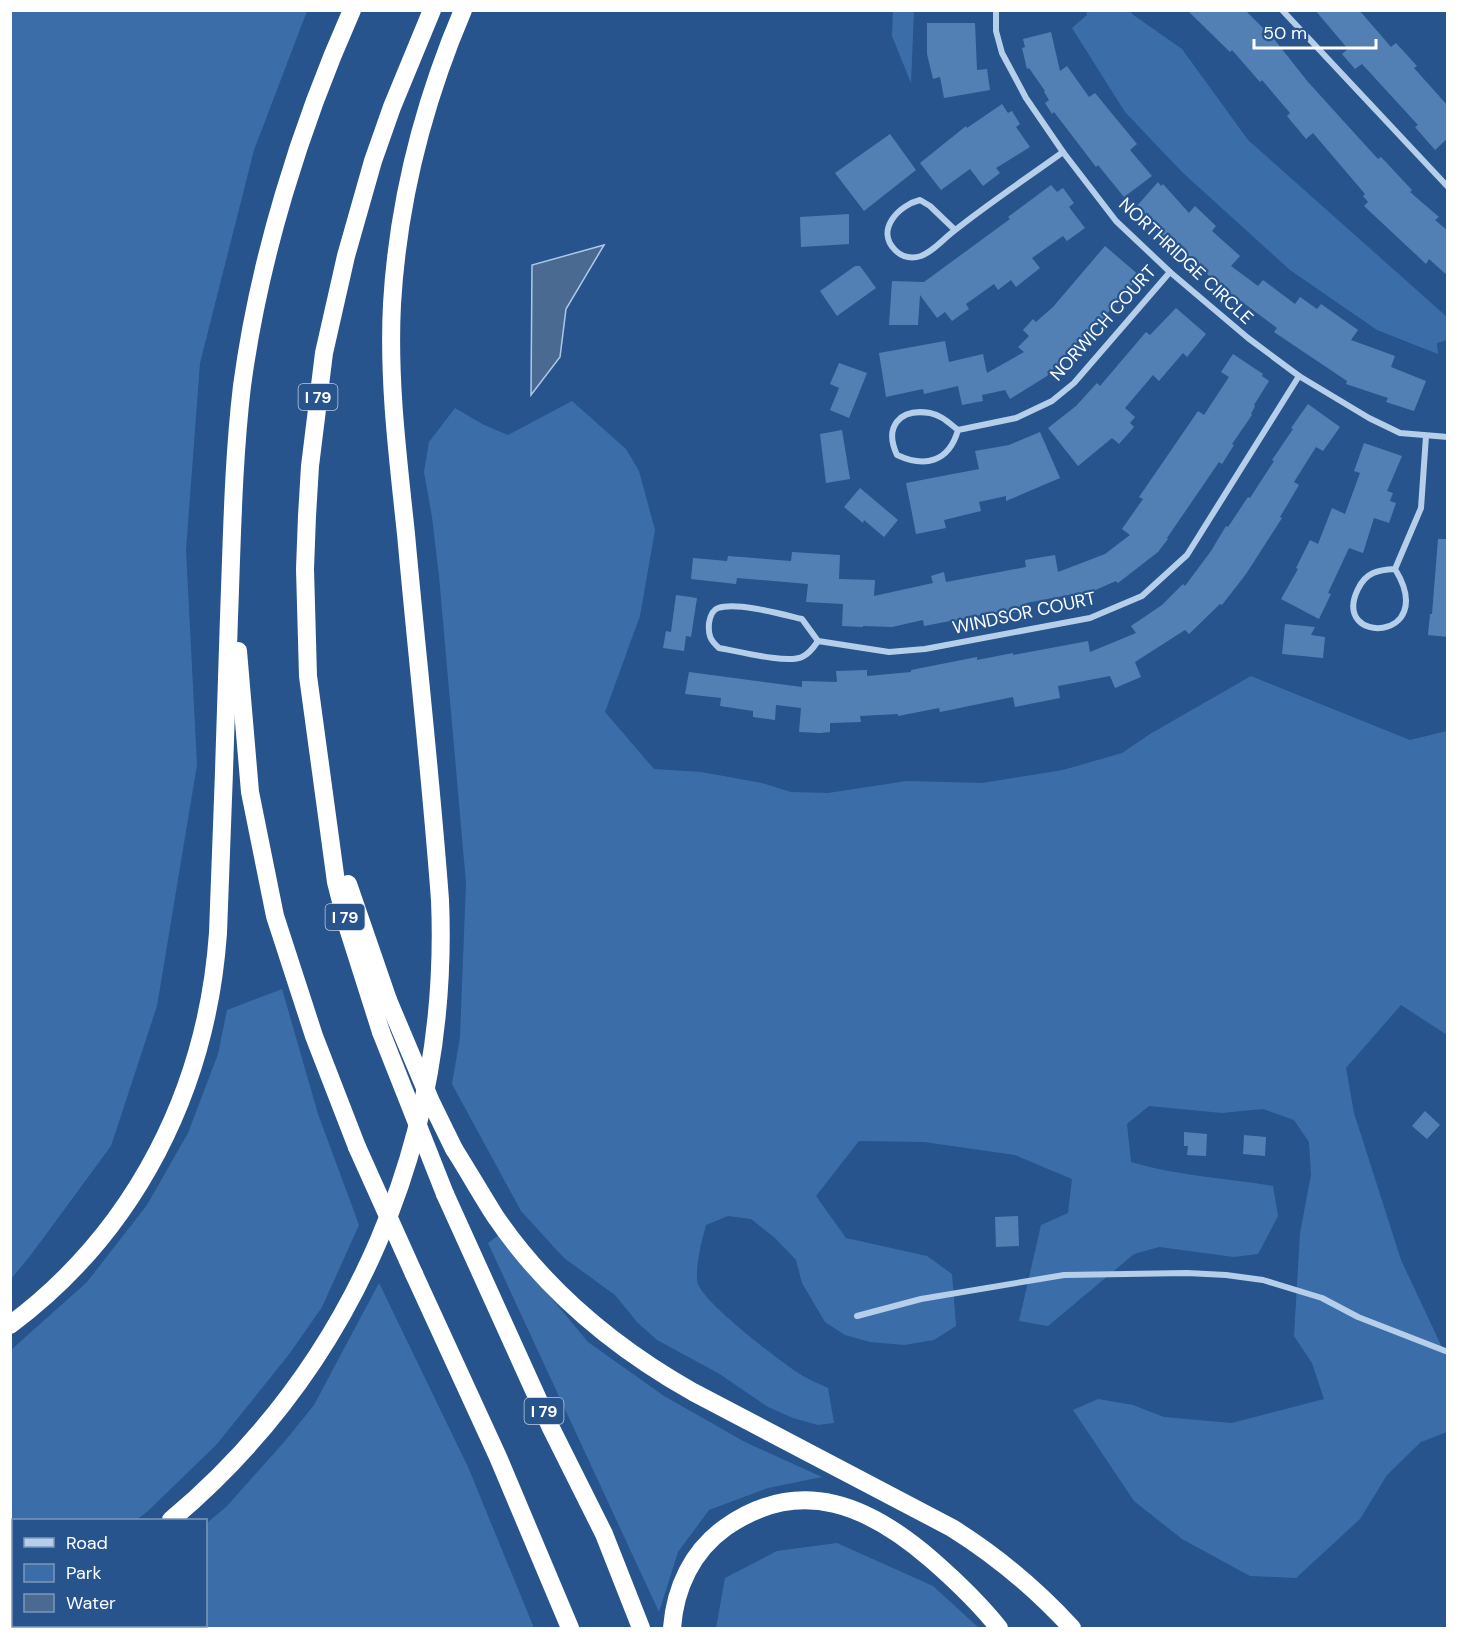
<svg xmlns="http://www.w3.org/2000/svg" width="1458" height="1639" viewBox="0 0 1458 1639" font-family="'DM Sans',sans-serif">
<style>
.green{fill:#3b6ea8}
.water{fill:#4a6a91;stroke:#aac9ea;stroke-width:1.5}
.building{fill:#5380b4}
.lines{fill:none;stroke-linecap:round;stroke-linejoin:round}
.street{stroke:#b5ceea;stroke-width:6}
.highway{stroke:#fff;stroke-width:18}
.highway-bridge{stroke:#fff;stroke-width:18}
.labels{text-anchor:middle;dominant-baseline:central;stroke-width:4.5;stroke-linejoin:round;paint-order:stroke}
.shield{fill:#27548c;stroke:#beccdc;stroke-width:1.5}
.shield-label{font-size:16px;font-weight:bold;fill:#fff}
.street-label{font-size:18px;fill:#fff;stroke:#27548c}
</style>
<rect width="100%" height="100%" fill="#27548c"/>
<g class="green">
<path d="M11,10l296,1 -53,139 -54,213 -14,187 11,215 -40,241 -46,140 -81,110 -19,23z"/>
<path d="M893,11h21l-3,72 -19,-47z"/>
<path d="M1086,11h45l1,3 50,35 66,91 199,177v23l-10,3 1,11 -61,-24 -87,-60 -108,-98 -57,-60 -53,-84 15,-13z"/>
<path d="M572,401l54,48 13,22 16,59 -15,86 -35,96 49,57 47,3 61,11 29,9 37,1 79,-12 75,2 81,-13 59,-17 28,-19 101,-58 159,64 37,-9v304l-46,-30 -55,63 8,45 47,147 46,98v74l-26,10 -34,33 -27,44 -64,59 -46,-2 -68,-37 -48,-38 -61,-91 25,-11 35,6 31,12 68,6 92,-24 -12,-36 -18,-27 6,-103 11,-58 -2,-33 -15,-22 -31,-11 -41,4 -73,-7 -22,18 4,38c47,14 94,16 142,24l5,30 -20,38 -24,3 -75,-10 -25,7 -86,72 -29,-5 22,-96 27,-12 4,-34 -57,-24 -91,-13 -65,-1 -43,55 30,42 81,18 25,18 4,52 -22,14 -30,5 -34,-3 -25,-7 -20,-13 -23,-39 -6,-23 -21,-22 -24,-19 -23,-3 -22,9c-4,14 -12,46 -8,59 7,20 78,74 97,87 10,7 22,12 33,17l6,35 -16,2 -25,-7 -25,-11 -50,-34 -61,-33 -20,-18 -22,-27 -51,-37 -43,-47 -69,-127 8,-47 6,-154 -27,-307 -7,-59 -8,-45 5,-30 26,-34 29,17 24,10z"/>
<path d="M282,989l36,125 41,111 -37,82 -32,46 -73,91 -70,68 -11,8h-122v89l-3,1v-260l76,-68 60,-77 41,-72 30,-79 9,-44z"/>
<path d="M499,1235l89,107 76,54 81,46 77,35 -54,11 -59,22 -31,42 -19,60 -171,-369z"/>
<path d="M379,1283l89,184 66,161h-474l5,-2h141v-102l21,-18 58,-65 29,-36z"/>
<path d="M837,1543l96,43 46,42h-263l9,-50 52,-27z"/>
</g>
<path class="water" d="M604,245l-38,64 -6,48 -29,38 1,-130z"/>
<g class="building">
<path d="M1187,10h58l29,29 34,43 49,54 21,23 3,-2 31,33 -2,2 29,25 -4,3 13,11v45l-19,-17 -3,5 -62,-58 4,-4 -5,-6 2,-2 -52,-61 -7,6 -19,-23 3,-3 -28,-33 -2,2 -28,-32 -2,2z"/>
<path d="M1315,10h44l32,37 5,-4 21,23 -3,2 34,38v32l-13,12 -20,-23 3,-2 -56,-61 -7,5 -13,-15 6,-5z"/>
<path d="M927,23h48l2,47 10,-1 3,21 -46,8 -4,-21 -7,2 -6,-25z"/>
<path d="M1051,32l9,39 7,-5 22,31 6,-4 42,51 -7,6 22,26 -28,21 -26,-32 -2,2 -42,-55 -2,2 -7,-11 4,-3 -5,-8 1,-1 -16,-23 -2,1 -5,-21 3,-1 -2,-8z"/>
<path d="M1002,104l6,9 4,-2 8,13 -4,3 14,20 -34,21 4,5 -17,13 -13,-17 -29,21 -21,-27 46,-37 1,2z"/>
<path d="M890,134l26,36 -52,41 -29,-38z"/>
<path d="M1158,182l3,4 2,-2 26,29 6,-7 21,20 -4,5 28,25 -9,10 27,20 5,-6 32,24 5,-7 17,12 4,-5 37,26 -7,10 44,16 -4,11 35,14 -12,30 -28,-9 2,-4 -42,-14 1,-3 -73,-49 3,-4 -56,-42 -40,-35 -2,3 -16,-15 2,-1 -29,-31z"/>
<path d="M1051,185l6,7 6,-4 11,15 -5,4 16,21 -18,13 -4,-5 -31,22 8,10 -24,19 -5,-7 -13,10 -4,-6 -28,20 3,5 -17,12 -7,-9 -8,6 -17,-23 -2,30h-29l3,-44 32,1 86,-63 -2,-2z"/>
<path d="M849,214v30l-48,3 -1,-30z"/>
<path d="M1105,246l35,30 -39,45 -2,-2 -52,57 -37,23 -5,-9 -23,5 1,6 -21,4 -4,-19 -34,8 -1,-5 -37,8 -7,-44 66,-12 4,21 34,-8 4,19 37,-21 -6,-5 11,-11 -6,-6 10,-11 3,3 17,-15z"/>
<path d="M855,266h5l16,22 -39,28 -17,-25z"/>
<path d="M1176,308l30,26 -19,23 -4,-4 -24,28 -6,-6 -28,33 10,9 -5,6 4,4 -15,17 -7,-6 -34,28 -30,-38 28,-22 21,-23 3,3 46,-54 4,3z"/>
<path d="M1233,354l30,20 -1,2 7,5 -15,24 1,1 -4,8 1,1 -20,29 2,1 -12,19 -3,-2 -52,76 1,1 -10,13 -40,31 -2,-2 -41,18 -1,-5 -48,9 1,5 -9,2v2l-20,3 -1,-3 -73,14 -1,-6 -31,7 -29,-1v1l-21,-1 1,-22 -37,-2 2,-18 -71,-6 -1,6 -45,-5 2,-21 34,3 1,-5 63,5 1,-9 48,3 -1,24 36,1 -1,16 59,-13 -2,-7 13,-4 2,10 80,-15 -1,-7 30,-5 3,17 47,-18 25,-19 -8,-6 21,-30 -4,-2 59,-86 6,4 25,-38 -8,-5z"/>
<path d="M839,363l28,10 -18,45 -19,-8 9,-22 -9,-4z"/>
<path d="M1308,404l32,23 -17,24 -7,-4 -22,35 5,3 -19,32 2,1 -36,56 -24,31 -2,-1 -31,30 -4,-4 -50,32 6,15 -26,11 -5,-12 -52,10 2,12 -45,9 -2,-10 -73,15 -1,-4 -41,8v-2l-38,2 1,6 -31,1v9l-10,1 -21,-1 2,-24 -25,-3 -1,15 -22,-3v-6l-33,-5 1,-8 -36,-4 4,-22 113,15v-6l35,1 -1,-11 31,-1v6l44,-4v-2l66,-13v3l36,-7v2l75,-14 2,11 46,-19 -5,-7 31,-21 21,-21 2,2 26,-35 15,-25 2,1 20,-30 2,1 24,-37 -2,-1 21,-31 -2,-1z"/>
<path d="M842,430l8,49 -24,4 -6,-49z"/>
<path d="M1040,432l20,46 -54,23v-5l-27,6 2,9 -37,9 2,8 -30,6 -10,-51 73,-14 -4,-18 34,-6z"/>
<path d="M1364,443l38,13 -15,35 6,2 -3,8 6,2 -7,20 -15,-5 -11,35 -14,-5 -21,45 3,1 -12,25 -38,-20 17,-30 -2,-1 14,-28 8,4 14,-36 13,6 15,-41 -6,-2z"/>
<path d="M860,488l38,32 -14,17 -20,-17 -1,3 -19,-16z"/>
<path d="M1438,539h10v98l-20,-2 2,-21h2z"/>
<path d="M676,595l21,3 -6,39 -5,-1 -2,15 -21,-3 3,-17 5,1z"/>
<path d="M1285,624l30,3 -4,8 14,2 -2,21 -41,-4z"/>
<path d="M1425,1111l15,14 -13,14 -15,-13z"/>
<path d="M1184,1132l23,2 -1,22 -19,-1 1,-9h-4z"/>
<path d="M1244,1135l22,2 -1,19 -22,-2z"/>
<path d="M1018,1216l1,30 -23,1 -1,-30z"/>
</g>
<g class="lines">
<g class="street">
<path d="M996,10v21l6,22 24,45 37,54 53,69 54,51 78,66 51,38 70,42 31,15 48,4"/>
<path d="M1282,10l166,177"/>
<path d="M955,230l-25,-24 -10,-6c-21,5 -45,30 -25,50 7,7 16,9 26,6 13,-5 22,-17 33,-25 35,-28 73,-53 109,-79"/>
<path d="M958,430c-9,32 -33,38 -61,25 -13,-28 2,-47 33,-42 11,2 19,10 28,17l58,-12 36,-17 22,-18 96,-111"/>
<path d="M1395,569c45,73 -65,77 -37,20 8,-17 20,-19 37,-20l26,-61 5,-72"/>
<path d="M818,641c-4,6 -9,13 -16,16 -15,7 -65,-6 -83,-9 -9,-8 -11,-13 -10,-25 1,-6 3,-13 9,-15 20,-6 63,6 84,11l16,22 71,11 36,-3 165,-31 52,-22 45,-41 112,-179"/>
<path d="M857,1316l64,-17 143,-24 123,-2 39,2 37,5 59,18 36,19 90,35"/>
</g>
<g class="highway">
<path d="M238,651l12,141 25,124 39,120 43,111"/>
<path d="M348,884l40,116"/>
<path d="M381,1032l-34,-107 -11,-43 -28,-206 -3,-107 2,-53 3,-50 14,-113 22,-97 27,-95 19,-54 40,-97"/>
<path d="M454,1149c14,22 27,45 41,67 51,75 120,132 198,176l259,136c45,28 84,61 120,100"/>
<path d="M445,1194l106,234 53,106 37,94"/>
<path d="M414,1274l84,183 72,171"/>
<path d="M10,1325c126,-94 197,-236 208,-392 4,-105 8,-211 11,-316 3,-77 4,-155 13,-231 17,-127 58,-259 110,-376"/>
<path d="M171,1520c184,-155 279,-381 269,-620 -9,-122 -23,-244 -34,-366 -8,-76 -18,-153 -14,-230 6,-102 31,-200 71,-294"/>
<path d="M10,1625l4,-1"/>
<path d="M672,1628c3,-40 20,-77 54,-101 75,-52 144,-21 206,33 24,21 47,43 67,68"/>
</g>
<g class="highway-bridge">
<path d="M388,1000l43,102 23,47"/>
<path d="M381,1032l64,162"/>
<path d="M357,1147l57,127"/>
</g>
</g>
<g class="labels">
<g class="shield">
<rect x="298.5" y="384" width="39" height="26" rx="4.5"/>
<rect x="325.5" y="904" width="39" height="26" rx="4.5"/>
<rect x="524.5" y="1398" width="39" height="26" rx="4.5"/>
</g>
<g class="shield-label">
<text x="318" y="397">I 79</text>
<text x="345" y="917">I 79</text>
<text x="544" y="1411">I 79</text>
</g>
<g class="street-label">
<text transform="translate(1186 261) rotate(43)">NORTHRIDGE CIRCLE</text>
<text transform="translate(1103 323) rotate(-48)">NORWICH COURT</text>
<text transform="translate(1024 613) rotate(-12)">WINDSOR COURT</text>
</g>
</g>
<rect width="1458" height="1639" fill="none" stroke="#ffffff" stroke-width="24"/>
<rect x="12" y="1519" width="195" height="108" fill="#27548c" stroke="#7d98ba" stroke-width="1.5"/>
<rect x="24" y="1538" width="30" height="9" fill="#b5ceea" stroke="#7d98ba" stroke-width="1.5"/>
<text x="66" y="1549" font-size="18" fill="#ffffff">Road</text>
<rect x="24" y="1564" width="30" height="18" fill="#3b6ea8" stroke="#7d98ba" stroke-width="1.5"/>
<text x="66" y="1579" font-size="18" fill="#ffffff">Park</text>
<rect x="24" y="1594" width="30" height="18" fill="#4a6a91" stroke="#7d98ba" stroke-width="1.5"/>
<text x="66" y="1609" font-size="18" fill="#ffffff">Water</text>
<path d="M1254 39v9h122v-9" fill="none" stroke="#ffffff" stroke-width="3"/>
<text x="1263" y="39" font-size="18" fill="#ffffff" stroke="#27548c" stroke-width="4.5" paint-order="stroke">50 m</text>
</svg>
